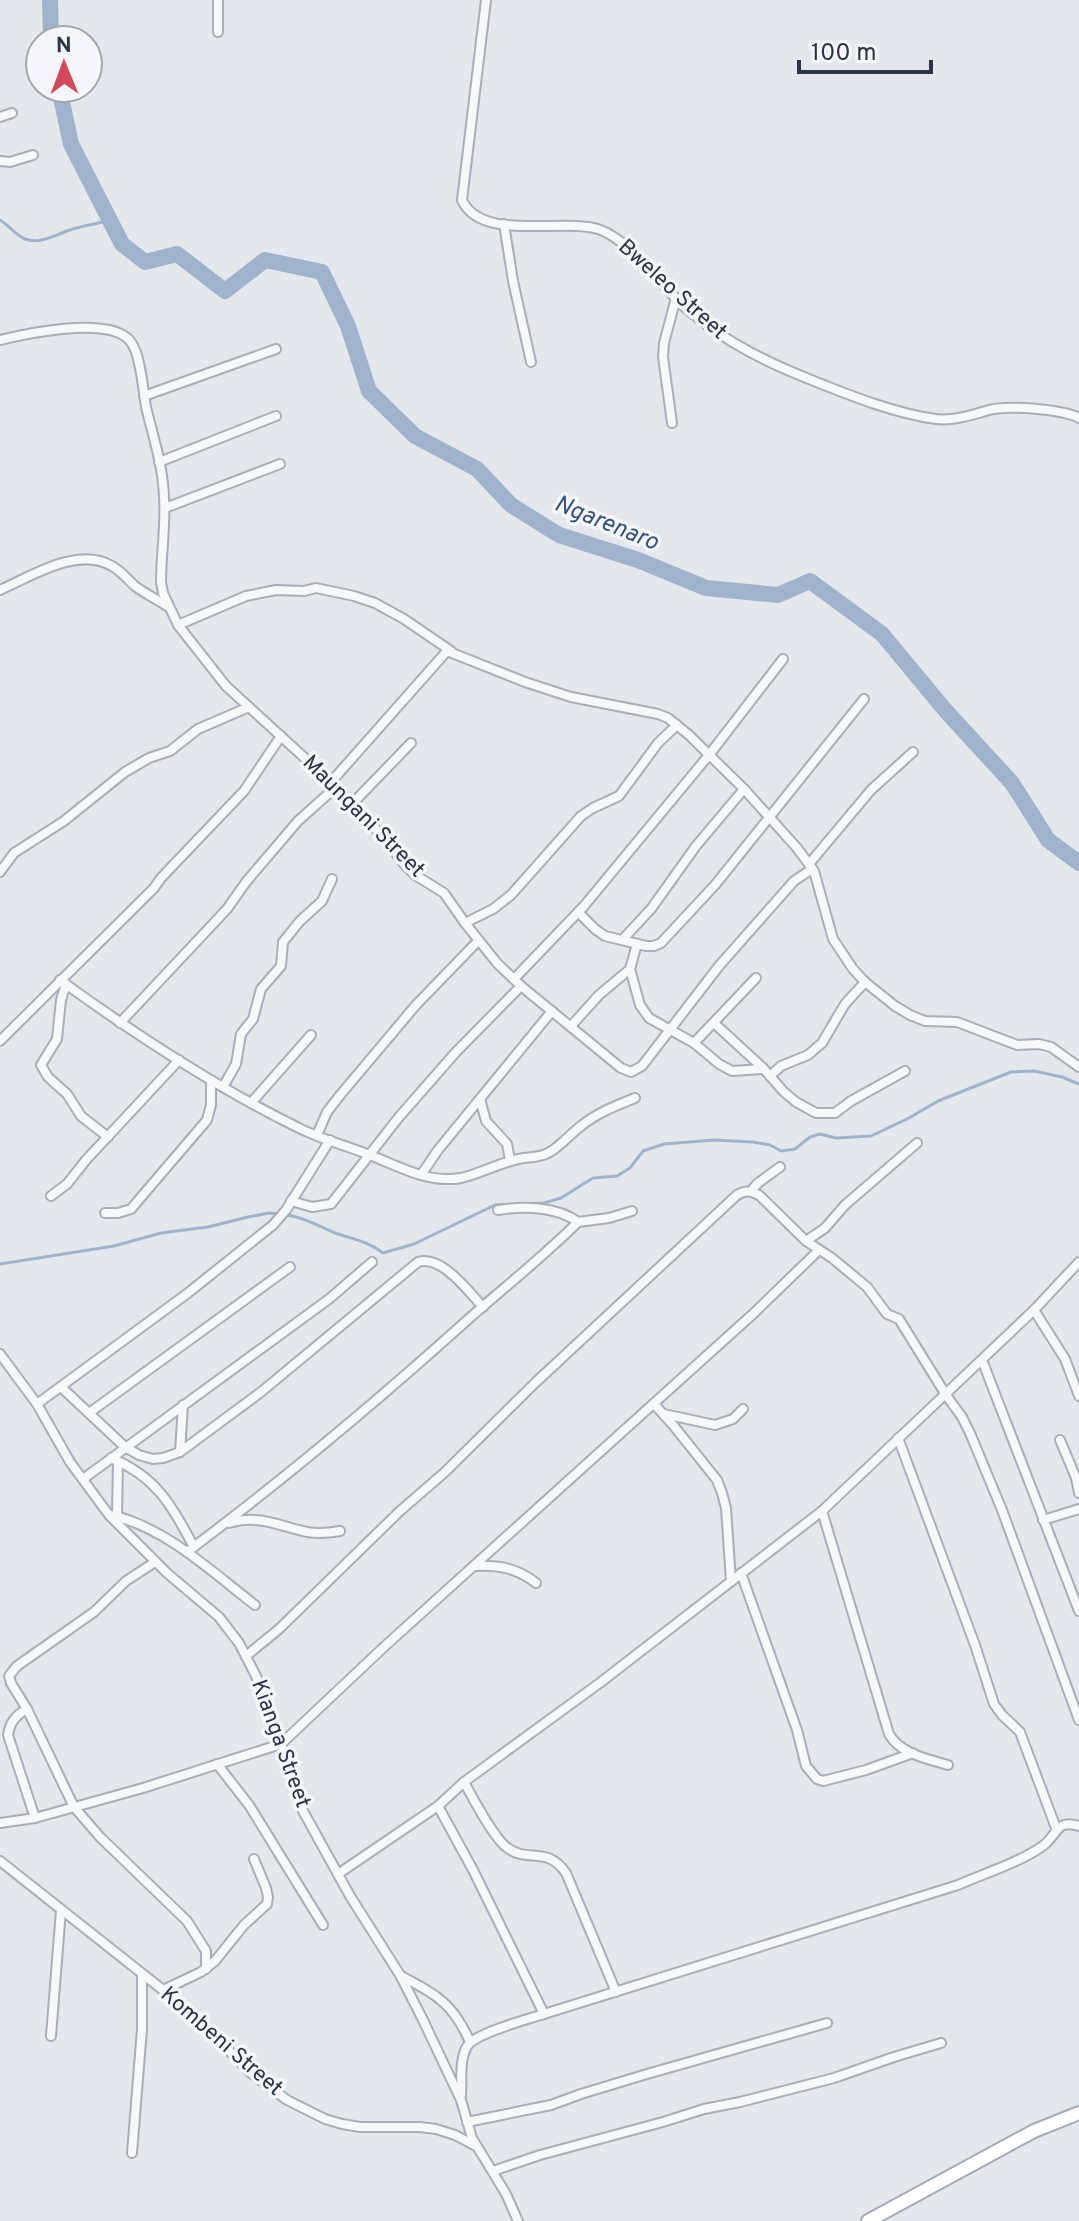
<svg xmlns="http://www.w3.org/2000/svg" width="1079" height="2221" viewBox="0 0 1079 2221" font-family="Overpass,sans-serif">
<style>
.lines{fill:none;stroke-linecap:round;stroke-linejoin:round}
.stream{stroke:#9fb4cc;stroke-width:3}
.river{stroke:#9fb4cc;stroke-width:16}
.minor-casing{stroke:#a9aeb7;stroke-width:12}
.primary-casing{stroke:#a3abb8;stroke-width:16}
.minor{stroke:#f7f8fa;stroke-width:8}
.primary{stroke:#fff;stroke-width:12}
.labels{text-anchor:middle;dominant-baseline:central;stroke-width:7;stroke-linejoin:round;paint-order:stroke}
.street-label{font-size:22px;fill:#2b3445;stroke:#f4f6f9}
.water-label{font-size:24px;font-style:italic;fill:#34527a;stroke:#f4f6f9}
</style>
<rect width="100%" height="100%" fill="#e4e7ec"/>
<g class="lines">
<g class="stream">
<path d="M0,220c9,5 15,15 25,19 17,6 33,-6 48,-10 12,-4 25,-5 37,-9"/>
<path d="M287,1215c17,2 31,11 48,18 17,6 33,8 48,20l31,-9 81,-39 49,-2 17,-5 32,-20 24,-2 13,-8 13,-17 21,-7 50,-4 39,2 17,3 11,6 14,-2 15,-12 10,-3 16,4 35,-2 38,-18 29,-17 73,-29 23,-1 28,6 17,7"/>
<path d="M0,1264l114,-18 47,-13 47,-6 40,-10 21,-4 10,1"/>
</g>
<g class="river">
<path d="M50,0l1,40"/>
<path d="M59,88l12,56 51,100 23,18 32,-8 48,37 40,-31 57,12 26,54 21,65 46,45 62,33 34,36 48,30 79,25 68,28 72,7 32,-14 72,53 63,76 67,73 36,57 31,23"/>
</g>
<g class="minor-casing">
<g id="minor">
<path d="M218,0v32"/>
<path d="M486,0l-24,200c19,42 99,18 136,29 32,10 64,59 90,81 39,33 78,52 126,71 37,15 83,33 122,38 19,2 35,-4 53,-9 19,-5 73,-1 90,8"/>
<path d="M0,117l12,-4"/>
<path d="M0,161l10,1 23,-7"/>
<path d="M504,224l9,57 18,81"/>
<path d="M0,340c29,-7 101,-22 126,-3 5,3 8,10 10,15 6,18 7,37 10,55 7,29 17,59 18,90 2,28 -3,57 -3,85l2,11 15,32 48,61 105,96 55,58 18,24 11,11 29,18 21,30 32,40 24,23 100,82 10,4 11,-6 77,-100 75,-85 18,-12"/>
<path d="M144,396l132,-47"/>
<path d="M672,423l-9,-66 1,-14 12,-45"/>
<path d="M159,462l117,-46"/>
<path d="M165,508l115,-44"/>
<path d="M0,590c32,-14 77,-44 112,-24 9,5 15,13 23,20 10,8 22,13 32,20"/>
<path d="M178,625l68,-29 30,-6 28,1 12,-3 38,8 21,7 29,16 47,32"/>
<path d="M331,782l116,-131 78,31 46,15 87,17 10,4 21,17 55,54 53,59 17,23 19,68 20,30 12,13 30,24 15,9 15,6 32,1 60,23 22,-1 12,3 28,20"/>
<path d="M352,804l59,-61"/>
<path d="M809,864l62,-74 42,-38"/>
<path d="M0,872l14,-19 50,-32 61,-49 24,-14 21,-7 28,-22 51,-22"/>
<path d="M578,912l17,17 10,7 41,10h8l7,-3 54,-58 149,-186"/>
<path d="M465,923l28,-14 18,-14 70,-79 12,-8 26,-12 39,-53 19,-18"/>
<path d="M623,939l28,-30 45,-63 48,-57"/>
<path d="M630,969l10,36 9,13 45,25 25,21 13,7 30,-2"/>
<path d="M514,979l70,-73 125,-151 74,-96"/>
<path d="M60,980c76,55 155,107 239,148 21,11 46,17 68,26 30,11 60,30 94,24 22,-5 41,-17 63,-20 9,-1 17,-1 24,-5 13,-7 21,-18 33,-27 16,-13 34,-20 54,-28"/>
<path d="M66,984l-5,16 -4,39 -16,26 7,12 19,17 14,22 27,21"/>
<path d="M120,1023l107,-114 19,-27 52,-61 38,-34"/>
<path d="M714,1023l50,46 19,22 13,11 20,11h19l16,-12 54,-30"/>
<path d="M571,1026l28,-31 31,-26 7,-25"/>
<path d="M0,1041l154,-153 7,-10 83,-87 37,-55"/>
<path d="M694,1043l62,-65"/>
<path d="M770,1076l11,-10 27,-11 14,-12 23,-39 20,-22"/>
<path d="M223,1087l13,-23 5,-30 12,-15 8,-30 20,-23 2,-24 17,-21 22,-20 10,-22"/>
<path d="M480,1099l6,22 21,23 3,16"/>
<path d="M251,1103l60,-68"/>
<path d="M317,1135l10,-23 14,-18 75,-89 62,-64"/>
<path d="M421,1175l17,-25 114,-139"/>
<path d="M751,1191l7,-8 22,-16"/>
<path d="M51,1196l16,-12 19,-24 93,-100"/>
<path d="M291,1201l21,6 19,-3 68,-87 57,-65 65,-66"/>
<path d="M498,1210c25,-4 58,-4 80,12l31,-4 23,-7"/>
<path d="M105,1213h13l13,-4 76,-89 4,-15v-25"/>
<path d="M806,1241l19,-13 20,-23 72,-62"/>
<path d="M1034,1310l31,49 14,37"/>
<path d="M0,1354l37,50 33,58 39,53 58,58 52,44 20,26 17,33 25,68 22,67 47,85 50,79 22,43 39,82 11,38 34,56 12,27"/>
<path d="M982,1360l97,251"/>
<path d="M61,1387l64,60 14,8 14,4 10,-1 17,-6 81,-60 157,-130c24,-7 50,29 65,45"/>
<path d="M37,1404l151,-111 85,-68 13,-15 44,-70"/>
<path d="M654,1404l19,21 44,55 5,13 4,15 5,73"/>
<path d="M89,1413l201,-146"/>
<path d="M664,1414l51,11 18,-6 10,-10"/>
<path d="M898,1438l77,207 19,59 8,11 18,17 36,96"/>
<path d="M1060,1440l16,38 3,15"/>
<path d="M180,1452l3,-47"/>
<path d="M111,1458c46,19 60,47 83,89"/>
<path d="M83,1479l246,-180 43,-37"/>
<path d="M822,1511l67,223c11,20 39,25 59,31"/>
<path d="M110,1515c54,11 102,57 145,90"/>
<path d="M117,1516l1,-55"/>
<path d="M1043,1520l36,-11"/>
<path d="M229,1523c29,-9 50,3 78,9 11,2 22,1 33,-1"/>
<path d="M187,1552c96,-72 188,-149 277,-229 38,-34 78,-65 114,-101"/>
<path d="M155,1562l-29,19 -32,31 -77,54 -8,10 2,7 16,26 47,98 26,30 87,84 19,30v18"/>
<path d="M475,1566c24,-1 42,2 61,17"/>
<path d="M741,1573l56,157 9,36 11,13 6,2 43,-11 47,-17"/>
<path d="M246,1656l33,-27 121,-118 45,-39 90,-89 202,-188c9,-5 13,-4 22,0l47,46 26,17 35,29 20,27 12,5 47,76 16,22 8,16 32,77 77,210"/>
<path d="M27,1709c-11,6 -17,13 -19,26l27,83"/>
<path d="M217,1764l32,41 74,120"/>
<path d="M464,1782c10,18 27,51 41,64 22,19 41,-2 61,27l50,119"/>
<path d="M438,1806l35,64 71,144"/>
<path d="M0,1823l35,-5 108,-30 138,-44 104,-98 369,-333 65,-63"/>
<path d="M0,1861l163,129 37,31 51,52 36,27 38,19 17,5 18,3h60l16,2 19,6 21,11"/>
<path d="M338,1874l100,-68 26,-24 137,-100 221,-171 212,-201 45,-48"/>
<path d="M401,1976c36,19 52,27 69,66"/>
<path d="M163,1990l38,-18 14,-11 29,-36 23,-21 1,-7 -2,-9 -12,-29"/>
<path d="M51,2036l10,-126"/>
<path d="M461,2095c1,-15 -2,-37 7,-50 9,-12 60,-26 76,-31l414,-129c25,-11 65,-24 86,-40 14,-11 12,-26 35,-19"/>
<path d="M467,2122l84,-17 30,-11 66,-20 180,-51"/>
<path d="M132,2153l10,-124v-55"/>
<path d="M493,2171l47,-16 123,-33 41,-13 36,-7 94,-24 60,-21 47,-14"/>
</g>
</g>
<g class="primary-casing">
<path id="primary" d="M868,2221l166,-90 45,-18"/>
</g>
<use href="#minor" class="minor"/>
<use href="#primary" class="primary"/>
</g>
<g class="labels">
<g class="street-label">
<text transform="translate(672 290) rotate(42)">Bweleo Street</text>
<text transform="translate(363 817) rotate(45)">Maungani Street</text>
<text transform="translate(280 1744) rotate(70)">Kianga Street</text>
<text transform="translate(221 2042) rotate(41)">Kombeni Street</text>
</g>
<g class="water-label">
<text transform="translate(606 524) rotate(22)">Ngarenaro</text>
</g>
</g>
<g transform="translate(64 64) rotate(359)"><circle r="38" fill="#f4f6f9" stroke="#a4a8b1" stroke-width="2"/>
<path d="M0-6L14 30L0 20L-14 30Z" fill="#d1495b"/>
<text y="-12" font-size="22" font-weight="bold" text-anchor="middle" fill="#2b3445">N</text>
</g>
<path d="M799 60v12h132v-12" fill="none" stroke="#2b3445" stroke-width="4"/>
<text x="811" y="60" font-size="24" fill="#2b3445" stroke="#f4f6f9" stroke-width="6" paint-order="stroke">100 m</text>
</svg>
